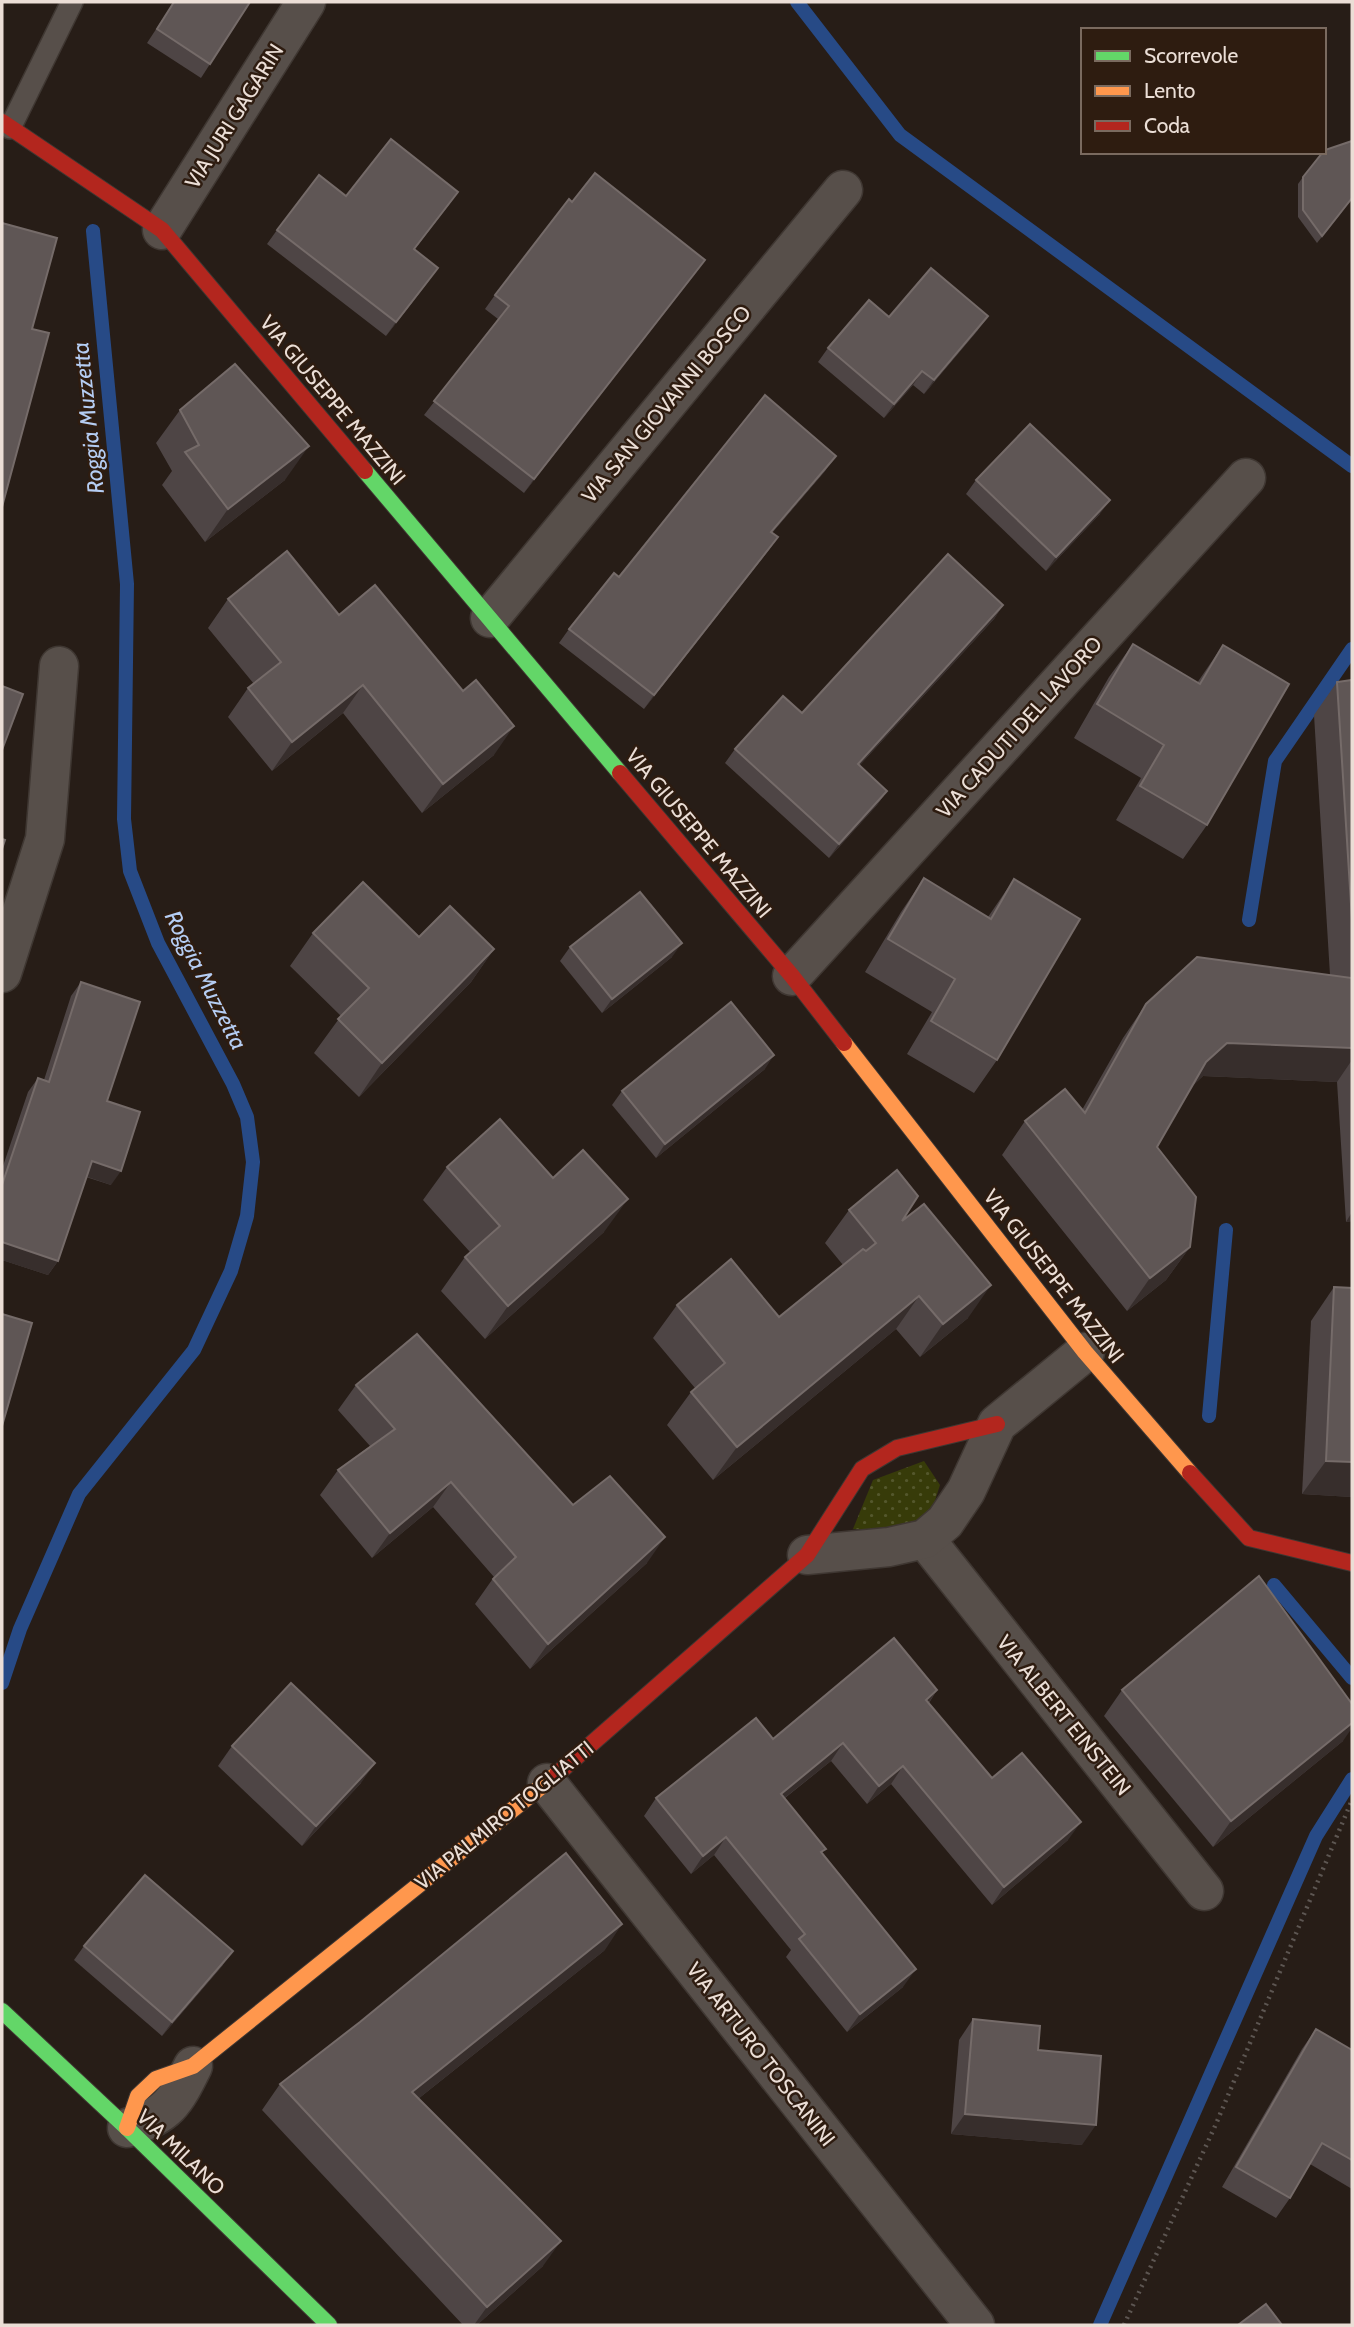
<svg xmlns="http://www.w3.org/2000/svg" width="1354" height="2327" viewBox="0 0 1354 2327" font-family="Cabin,sans-serif">
<style>
.grass{fill:url(#grass-dots)}
.lines{fill:none;stroke-linecap:round;stroke-linejoin:round}
.stream{stroke:#274a86;stroke-width:14}
.lane-casing{stroke:#3f3732;stroke-width:24}
.street-casing{stroke:#3f3732;stroke-width:41}
.fast-casing{stroke:#3f3732;stroke-width:18}
.slow-casing{stroke:#3f3732;stroke-width:18}
.jam-casing{stroke:#3f3732;stroke-width:18}
.path{stroke:#5d5652;stroke-width:4.5;stroke-dasharray:2 5;stroke-linecap:butt}
.lane{stroke:#574f4a;stroke-width:21}
.street{stroke:#574f4a;stroke-width:38}
.fast{stroke:#63d668;stroke-width:16}
.slow{stroke:#ff974d;stroke-width:16}
.jam{stroke:#b3261e;stroke-width:16}
.wall{fill:#4e4545}
.shaded-wall{fill:#372e2c}
.building{fill:#5f5655;stroke:#756b69;stroke-width:2}
.labels{text-anchor:middle;dominant-baseline:central;stroke-width:5;stroke-linejoin:round;paint-order:stroke}
.street-label{font-size:21px;fill:#ebded6;stroke:#2e1c10}
.water-label{font-size:23px;font-style:italic;fill:#b5cdf3;stroke:#2e1c10}
</style>
<defs>
<pattern id="grass-dots" width="8" height="8" patternUnits="userSpaceOnUse" patternTransform="scale(1.75)"><rect width="8" height="8" fill="#373b09"/><path d="M2 2h.1M6 6h.1" fill="none" stroke="#54572c" stroke-width="1.8" stroke-linecap="round"/></pattern>
</defs>
<rect width="100%" height="100%" fill="#271d17"/>
<path class="grass" d="M924,1461l16,24 -10,31 -45,15 -32,-2 20,-49z"/>
<g class="lines">
<g class="stream">
<path d="M797,2l103,133 452,331"/>
<path d="M1249,920l26,-159 77,-112"/>
<path d="M1209,1416l17,-186"/>
<path d="M1274,1585l78,93"/>
<path d="M2,1683l18,-54 59,-135 115,-144 37,-79 16,-55 6,-54 -6,-45 -14,-33 -75,-141 -28,-72 -6,-52 3,-235 -34,-353"/>
<path d="M1100,2325l216,-489 36,-57"/>
</g>
<g class="lane-casing">
<path id="lane" d="M10,128l62,-126"/>
</g>
<g class="street-casing">
<g id="street">
<path d="M162,230l144,-228"/>
<path d="M490,618l353,-428"/>
<path d="M2,973l43,-134 14,-173"/>
<path d="M792,976l454,-498"/>
<path d="M925,1539l279,352"/>
<path d="M807,1555l82,-8 36,-8 20,-17 21,-31 31,-67 88,-72"/>
<path d="M547,1783l428,542"/>
<path d="M127,2128c42,-14 47,-24 66,-62"/>
</g>
</g>
<g class="fast-casing">
<g id="fast">
<path d="M365,471l255,302"/>
<path d="M2,2011l125,117 202,197"/>
</g>
</g>
<g class="slow-casing">
<g id="slow">
<path d="M844,1043l241,309 105,121"/>
<path d="M127,2128l11,-32 18,-17 37,-13 364,-292"/>
</g>
</g>
<g class="jam-casing">
<g id="jam">
<path d="M2,122l160,108 203,241"/>
<path d="M620,773l172,203 52,67"/>
<path d="M1190,1473l59,65 103,25"/>
<path d="M557,1774l250,-219 55,-86 35,-21 100,-24"/>
</g>
</g>
<path class="path" d="M1124,2325l92,-201 136,-324"/>
<use href="#lane" class="lane"/>
<use href="#street" class="street"/>
<use href="#fast" class="fast"/>
<use href="#slow" class="slow"/>
<use href="#jam" class="jam"/>
</g>
<g class="wall">
<path d="M174,2h76l-49,76 -54,-35z"/>
<path d="M1303,177l49,22 -35,44 -19,-26v-33z"/>
<path d="M458,192l-43,57 13,33 -42,54 -119,-92 10,-14 69,-34z"/>
<path d="M705,260l-181,233 -100,-78 74,-96 -13,-10 10,-14z"/>
<path d="M889,317l89,13 -54,64 -11,-9 -29,33 -66,-56 10,-14z"/>
<path d="M180,410l105,70 -80,62 -43,-57 10,-14 -16,-28z"/>
<path d="M826,470l-54,63 6,4 -10,14 -124,158 -85,-66 10,-14 50,-52z"/>
<path d="M976,480l124,34 -54,57 -80,-77z"/>
<path d="M228,599l111,16 155,140 -72,58 -79,-100 -71,58 -44,-54 20,-29 6,-4 -46,-56z"/>
<path d="M1003,605l-9,14 -135,147 28,25 -10,14 -48,53 -104,-95 10,-14z"/>
<path d="M1133,644l64,39 26,-38 -16,180 -24,34 -67,-39 25,-42 -67,-40 35,-61z"/>
<path d="M1352,680v541l-6,1 -9,-140 -134,-6 -12,11 -34,60 33,100 -24,33 -39,31 -125,-156 23,-34 57,-11 41,-72 23,-34 184,-29 -16,-260 23,-33z"/>
<path d="M924,878l64,39 26,-38 -17,181 -23,33 -67,-39 25,-42 -67,-40 36,-60z"/>
<path d="M313,933l106,4 75,12 -23,33 -112,115 -45,-44 27,-37 -51,-50z"/>
<path d="M570,947l102,10 -70,56 -42,-52z"/>
<path d="M81,982l26,119 4,84 -25,-8 -28,84 -10,14 -46,-15v-91l26,-77 10,-14 6,2 27,-84z"/>
<path d="M765,1069l-109,89 -44,-53 10,-14z"/>
<path d="M447,1167l106,11 51,54 -119,107 -44,-48 24,-34 5,-5 -47,-52z"/>
<path d="M849,1210l53,11 66,97 -48,39 -24,-28 -183,151 -46,-55 24,-33 4,-4 -42,-50 24,-33 102,12 64,-52 -18,-22z"/>
<path d="M1334,1287l18,1v209l-50,-3 9,-173z"/>
<path d="M356,1385l217,120 74,58 -117,106 -55,-65 19,-27 -61,-70 -61,51 -52,-63 18,-25 32,-24 -32,-36z"/>
<path d="M937,1690l-8,13 63,75 76,62 -76,65 -101,-121 -24,20 -36,-43 -46,37 37,55 81,134 -56,45 -61,-75 5,-7 -77,-95 -23,19 -47,-58 12,-18 117,-59z"/>
<path d="M1122,1690l221,51 -130,106 -109,-131z"/>
<path d="M232,1746l129,37 -59,63 -84,-80z"/>
<path d="M84,1946l139,19 -61,71 -88,-76z"/>
<path d="M605,1950l-187,149 125,167 -66,59h-14l-201,-215 18,-26z"/>
<path d="M973,2019l65,31 44,95 -131,-11 8,-94z"/>
<path d="M1316,2029l36,21v139l-42,-25 -20,34 -14,20 -54,-31 80,-138z"/>
</g>
<g class="shaded-wall">
<path d="M458,192l-10,14 -44,57 10,-14z"/>
<path d="M705,260l-10,14 -171,219 10,-14z"/>
<path d="M438,268l-10,14 -42,54 10,-14z"/>
<path d="M988,316l-10,14 -54,64 10,-14z"/>
<path d="M922,371l-9,14 -29,33 10,-14z"/>
<path d="M309,446l-24,34 -80,62 23,-33z"/>
<path d="M836,456l-10,14 -65,76 10,-14z"/>
<path d="M1110,500l-10,14 -54,57 10,-14z"/>
<path d="M778,537l-10,14 -124,158 10,-14z"/>
<path d="M1003,605l-9,14 -146,159 10,-14z"/>
<path d="M363,685l-20,28 -71,58 20,-29z"/>
<path d="M514,726l-20,29 -72,58 21,-29z"/>
<path d="M887,791l-10,14 -48,53 10,-14z"/>
<path d="M682,943l-10,14 -70,56 10,-14z"/>
<path d="M494,949l-23,33 -112,115 23,-34z"/>
<path d="M1227,1043l125,5v12l-15,22 -134,-6 -20,19 23,-33z"/>
<path d="M774,1055l-9,14 -109,89 9,-14z"/>
<path d="M92,1161l29,10 -10,14 -29,-10z"/>
<path d="M628,1199l-24,33 -119,107 23,-33z"/>
<path d="M1352,1212v9l-6,1z"/>
<path d="M2,1242l56,19 -10,14 -46,-15z"/>
<path d="M1190,1247l-24,33 -39,31 23,-33z"/>
<path d="M991,1285l-23,33 -48,39 23,-33z"/>
<path d="M919,1296l-23,33 -183,151 24,-33z"/>
<path d="M1326,1461l26,1v35l-50,-3z"/>
<path d="M451,1482l-18,25 -61,51 18,-25z"/>
<path d="M665,1537l-18,26 -117,106 18,-25z"/>
<path d="M937,1690l-12,18 1,-8z"/>
<path d="M1352,1723v5l-9,13 -130,106 18,-26z"/>
<path d="M843,1743l-12,18 -63,50 13,-17z"/>
<path d="M375,1763l-14,20 -59,63 14,-20z"/>
<path d="M903,1766l-12,18 -24,20 12,-18z"/>
<path d="M1081,1822l-13,18 -76,65 12,-18z"/>
<path d="M726,1837l-12,18 -23,19 12,-18z"/>
<path d="M622,1924l-17,26 -211,168 18,-26z"/>
<path d="M233,1951l-10,14 -61,71 10,-14z"/>
<path d="M916,1969l-13,18 -56,45 13,-18z"/>
<path d="M965,2114l131,11 -14,20 -131,-11z"/>
<path d="M561,2241l-18,25 -66,59h-3l13,-18z"/>
</g>
<g class="building">
<path d="M174,2h76l-40,62 -53,-35z"/>
<path d="M391,139l67,53 -44,57 24,19 -42,54 -119,-92 42,-55 27,21z"/>
<path d="M1352,141v57l-30,38 -19,-26v-33l20,-25h1l1,-2z"/>
<path d="M595,173l110,87 -171,219 -100,-78 75,-95 -14,-11 74,-96 3,3z"/>
<path d="M2,223l55,15 -25,91 17,4 -47,174z"/>
<path d="M931,268l57,48 -54,64 -12,-9 -28,33 -66,-56 41,-48 20,17z"/>
<path d="M235,364l74,82 -81,63 -43,-57 14,-7 -19,-35z"/>
<path d="M765,395l71,61 -65,76 7,5 -124,158 -85,-66 45,-56 5,4z"/>
<path d="M1030,424l80,76 -54,57 -80,-77z"/>
<path d="M287,551l52,64 36,-30 88,106 13,-11 38,46 -71,58 -80,-99 -71,57 -44,-54 33,-26 -53,-63z"/>
<path d="M948,554l55,51 -145,159 29,27 -48,53 -104,-95 48,-53 19,17z"/>
<path d="M1133,644l67,40 23,-39 66,39 -82,141 -67,-39 24,-41 -67,-41z"/>
<path d="M1352,680v240l-15,-238z"/>
<path d="M2,686l21,8 -21,56z"/>
<path d="M2,839l3,1 -3,9z"/>
<path d="M924,878l67,41 23,-40 66,40 -83,141 -66,-39 24,-42 -67,-40z"/>
<path d="M363,882l56,55 31,-31 44,43 -112,114 -44,-44 31,-31 -56,-55z"/>
<path d="M640,892l42,51 -70,56 -42,-52z"/>
<path d="M1197,957l155,21v70l-125,-5 -21,19 -49,85 39,50 -6,50 -40,31 -125,-157 40,-32 20,24 61,-109z"/>
<path d="M81,982l59,20 -33,99 33,11 -19,59 -29,-10 -34,100 -56,-19v-57l36,-107 11,4z"/>
<path d="M731,1002l43,53 -109,89 -43,-53z"/>
<path d="M500,1119l53,59 30,-28 45,49 -120,107 -43,-49 35,-31 -53,-59z"/>
<path d="M897,1170l21,26 -16,25 22,-17 67,81 -48,39 -24,-28 -182,151 -46,-55 34,-29 -48,-58 54,-46 48,58 84,-68 3,2 10,-8 -27,-33z"/>
<path d="M1334,1287l18,1v174l-26,-1z"/>
<path d="M2,1314l30,9 -30,103z"/>
<path d="M417,1334l156,171 37,-29 55,61 -117,107 -55,-65 23,-22 -65,-75 -61,51 -52,-63 57,-41 -39,-44z"/>
<path d="M1259,1576l93,128v19l-121,98 -109,-131z"/>
<path d="M894,1638l43,52 -11,10 66,78 30,-25 59,69 -77,65 -101,-121 -24,20 -36,-43 -62,51 45,55 -5,3 95,117 -56,45 -61,-75 6,-5 -79,-97 -23,19 -47,-58 100,-80 17,21z"/>
<path d="M291,1683l84,80 -59,63 -84,-80z"/>
<path d="M566,1853l56,71 -210,168 149,149 -74,66 -207,-223 80,-62z"/>
<path d="M145,1875l88,76 -61,71 -88,-76z"/>
<path d="M973,2019l67,7 -2,24 63,6 -5,69 -131,-11z"/>
<path d="M1316,2029l36,21v110l-30,-17 -32,55 -54,-31z"/>
<path d="M1266,2304l16,21h-44z"/>
</g>
<g class="labels">
<g class="street-label">
<text transform="translate(234 116) rotate(-58)">VIA JURI GAGARIN</text>
<text transform="translate(333 400) rotate(50)">VIA GIUSEPPE MAZZINI</text>
<text transform="translate(666 404) rotate(-50)">VIA SAN GIOVANNI BOSCO</text>
<text transform="translate(1019 727) rotate(-48)">VIA CADUTI DEL LAVORO</text>
<text transform="translate(699 833) rotate(50)">VIA GIUSEPPE MAZZINI</text>
<text transform="translate(1054 1276) rotate(52)">VIA GIUSEPPE MAZZINI</text>
<text transform="translate(1064 1715) rotate(51)">VIA ALBERT EINSTEIN</text>
<text transform="translate(504 1815) rotate(-39)">VIA PALMIRO TOGLIATTI</text>
<text transform="translate(761 2054) rotate(52)">VIA ARTURO TOSCANINI</text>
<text transform="translate(181 2152) rotate(44)">VIA MILANO</text>
</g>
<g class="water-label">
<text transform="translate(88 418) rotate(-96)">Roggia Muzzetta</text>
<text transform="translate(206 980) rotate(63)">Roggia Muzzetta</text>
</g>
</g>
<rect width="1354" height="2327" fill="none" stroke="#ebded6" stroke-width="7"/>
<rect x="1081" y="28" width="245" height="126" fill="#2e1c10" stroke="#7a6a5f" stroke-width="2"/>
<rect x="1095" y="51" width="35" height="10" fill="#63d668" stroke="#7a6a5f" stroke-width="2"/>
<text x="1144" y="63" font-size="21" fill="#ebded6">Scorrevole</text>
<rect x="1095" y="86" width="35" height="10" fill="#ff974d" stroke="#7a6a5f" stroke-width="2"/>
<text x="1144" y="98" font-size="21" fill="#ebded6">Lento</text>
<rect x="1095" y="121" width="35" height="10" fill="#b3261e" stroke="#7a6a5f" stroke-width="2"/>
<text x="1144" y="133" font-size="21" fill="#ebded6">Coda</text>
</svg>
